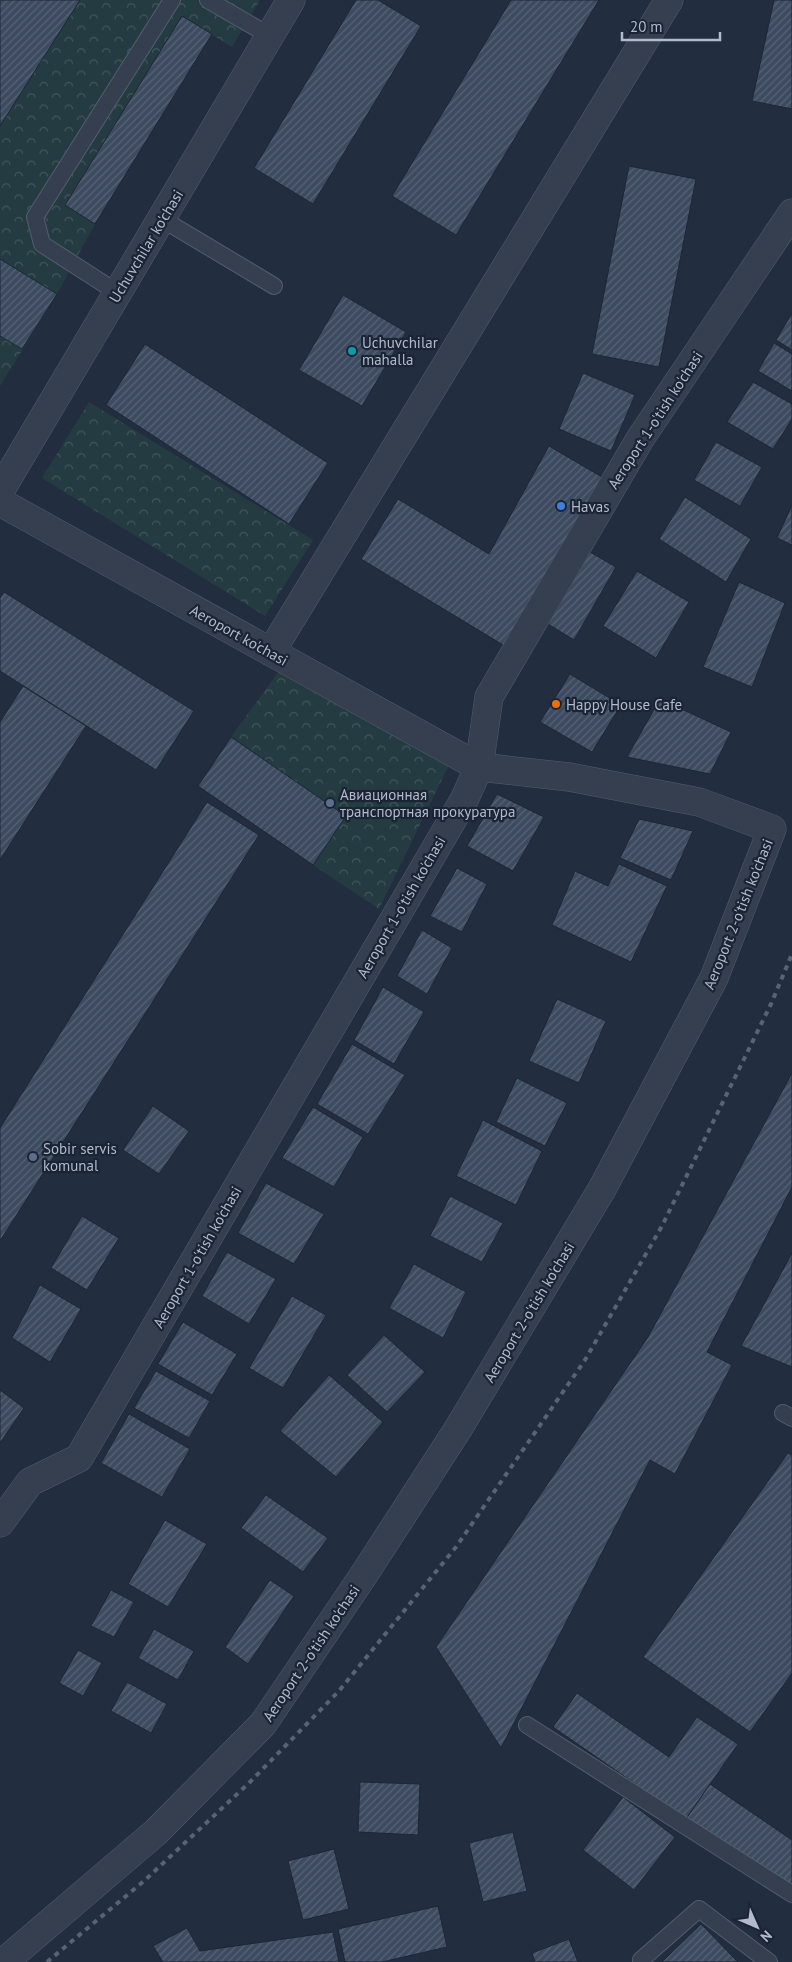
<svg xmlns="http://www.w3.org/2000/svg" width="792" height="1962" viewBox="0 0 792 1962" font-family="'PT Sans',sans-serif">
<style>
.forest{fill:url(#forest-crowns)}
.building{fill:url(#building-hatch);stroke:#1d2637}
.lines{fill:none;stroke-linecap:round;stroke-linejoin:round}
.lane-casing{stroke:#545d6e;stroke-width:18}
.street-casing{stroke:#545d6e;stroke-width:29}
.lane{stroke:#363f50;stroke-width:16}
.street{stroke:#363f50;stroke-width:28}
.rail{stroke:#576377;stroke-width:4;stroke-dasharray:5 5;stroke-linecap:butt}
.culture-dot{fill:#0f9aa8;stroke:#1b2435;stroke-width:2}
.shop-dot{fill:#3f7fe0;stroke:#1b2435;stroke-width:2}
.food-dot{fill:#e8710a;stroke:#1b2435;stroke-width:2}
.service-dot{fill:#5c6f8a;stroke:#1b2435;stroke-width:2}
.labels{text-anchor:middle;dominant-baseline:central;stroke-width:4.5;stroke-linejoin:round;paint-order:stroke}
.street-label{font-size:15px;fill:#b2bacb;stroke:#1b2435}
.poi-label{font-size:15px;fill:#b2bacb;stroke:#1b2435;text-anchor:start}
</style>
<defs>
<pattern id="forest-crowns" width="20" height="18" patternUnits="userSpaceOnUse" patternTransform="scale(1.25)"><rect width="20" height="18" fill="#243c41"/><path d="M2 6a3 3 0 1 1 6 0M12 15a3 3 0 1 1 6 0" fill="none" stroke="#41565b"/></pattern>
<pattern id="building-hatch" width="6" height="6" patternUnits="userSpaceOnUse" patternTransform="scale(1.25)"><rect width="6" height="6" fill="#3d4b60"/><path d="M-1 1l2-2M0 6l6-6M5 7l2-2" fill="none" stroke="#576375"/></pattern>
</defs>
<rect width="100%" height="100%" fill="#222d40"/>
<g class="forest">
<path d="M0,0h260l-28,47 -50,-31 -117,189 30,19 -38,70 -57,92z"/>
<path d="M89,402l224,138 -48,76 -223,-138z"/>
<path d="M279,671l170,94 -70,144 -66,-44 33,-49 -115,-79z"/>
</g>
<g class="building">
<path d="M0,0h80l-80,126z"/>
<path d="M356,0h22l43,26 -108,178 -59,-36z"/>
<path d="M511,0h88l-143,235 -64,-39z"/>
<path d="M774,0h18v109l-40,-8z"/>
<path d="M182,16l30,18 -117,190 -30,-19z"/>
<path d="M629,166l67,13 -37,188 -67,-13z"/>
<path d="M0,259l57,35 -35,55 -22,-13z"/>
<path d="M343,295l63,37 -44,74 -63,-36z"/>
<path d="M792,313v37l-16,-10z"/>
<path d="M774,343l18,11v37l-34,-20z"/>
<path d="M145,344l183,119 -39,61 -183,-119z"/>
<path d="M583,373l52,22 -24,56 -52,-22z"/>
<path d="M753,382l39,22v15l-19,30 -46,-27z"/>
<path d="M716,442l46,25 -22,39 -46,-26z"/>
<path d="M549,446l58,34 -99,168 -147,-89 37,-60 91,55z"/>
<path d="M685,497l66,42 -25,43 -67,-43z"/>
<path d="M792,505v40l-15,-7z"/>
<path d="M590,552l26,15 -42,73 -26,-16z"/>
<path d="M637,571l52,31 -33,56 -53,-32z"/>
<path d="M739,582l46,21 -33,84 -49,-20z"/>
<path d="M4,592l190,119 -38,59 -156,-99v-73z"/>
<path d="M570,674l51,31 -29,47 -52,-30z"/>
<path d="M23,686l63,40 -86,134v-138z"/>
<path d="M660,699l71,33 -21,42 -83,-17z"/>
<path d="M231,737l115,79 -33,49 -115,-79z"/>
<path d="M497,794l47,23 -31,54 -46,-25z"/>
<path d="M207,802l52,33 -259,406v-113z"/>
<path d="M639,819l54,12 -22,49 -51,-22z"/>
<path d="M619,864l48,22 -36,76 -79,-37 23,-54 33,15z"/>
<path d="M457,868l30,16 -25,48 -32,-16z"/>
<path d="M422,930l30,18 -25,46 -30,-18z"/>
<path d="M383,987l41,25 -30,52 -40,-24z"/>
<path d="M557,999l49,22 -27,62 -50,-22z"/>
<path d="M352,1044l53,31 -37,59 -51,-30z"/>
<path d="M792,1073v114l-85,165 25,13 -57,109 -25,-14 -149,288 -65,-101 212,-310z"/>
<path d="M517,1078l50,25 -22,43 -49,-24z"/>
<path d="M153,1106l36,25 -30,43 -36,-24z"/>
<path d="M313,1107l50,30 -29,50 -52,-29z"/>
<path d="M483,1120l59,31 -26,54 -60,-29z"/>
<path d="M266,1183l58,31 -30,50 -56,-31z"/>
<path d="M450,1196l53,27 -21,39 -52,-26z"/>
<path d="M82,1216l37,22 -32,52 -36,-22z"/>
<path d="M227,1252l49,27 -27,45 -47,-28z"/>
<path d="M792,1253v114l-51,-21z"/>
<path d="M414,1264l52,28 -23,46 -54,-30z"/>
<path d="M40,1285l41,24 -31,53 -38,-24z"/>
<path d="M292,1296l34,19 -43,73 -34,-20z"/>
<path d="M183,1322l54,32 -25,41 -54,-31z"/>
<path d="M384,1335l41,37 -38,40 -40,-37z"/>
<path d="M156,1371l54,30 -21,37 -55,-30z"/>
<path d="M329,1375l54,47 -47,55 -56,-46z"/>
<path d="M0,1390l24,18 -24,35z"/>
<path d="M129,1414l61,35 -28,48 -61,-34z"/>
<path d="M788,1453l4,2v218l-42,59 -107,-75z"/>
<path d="M266,1495l62,43 -25,34 -62,-44z"/>
<path d="M165,1520l42,24 -39,63 -40,-23z"/>
<path d="M270,1580l24,16 -46,68 -23,-17z"/>
<path d="M111,1590l23,12 -20,35 -23,-11z"/>
<path d="M154,1629l40,22 -16,29 -40,-22z"/>
<path d="M78,1650l24,13 -19,33 -24,-13z"/>
<path d="M127,1682l40,22 -16,29 -40,-22z"/>
<path d="M577,1693l92,64 28,-40 41,27 -52,75 -133,-92z"/>
<path d="M360,1782l60,2 -2,51 -60,-3z"/>
<path d="M710,1784l82,56v52l-106,-73z"/>
<path d="M623,1797l52,40 -41,53 -51,-40z"/>
<path d="M513,1832l14,59 -44,11 -14,-59z"/>
<path d="M334,1849l15,60 -46,11 -15,-59z"/>
<path d="M438,1906l9,41 -65,15h-37l-7,-33z"/>
<path d="M701,1924l37,38h-76z"/>
<path d="M187,1928l13,23 133,-19 6,30h-176l-10,-16z"/>
<path d="M569,1939l9,23h-43l-3,-9z"/>
</g>
<g class="lines">
<g class="lane-casing">
<g id="lane">
<path d="M208,0l62,36"/>
<path d="M162,219l112,67"/>
<path d="M118,293l-76,-49 -7,-27 137,-217"/>
<path d="M783,1413l9,5"/>
<path d="M527,1725l265,169"/>
<path d="M642,1962l-1,-2 58,-51 70,53"/>
</g>
</g>
<g class="street-casing">
<g id="street">
<path d="M0,491l291,-491"/>
<path d="M0,502l479,265 90,10 130,25 73,27 -58,149 -112,211 -144,240 -93,144 -102,151 -107,108 -152,130"/>
<path d="M271,652l398,-652"/>
<path d="M0,1523l30,-41 49,-24 385,-658 15,-33 10,-70 151,-258 152,-226"/>
</g>
</g>
<use href="#lane" class="lane"/>
<use href="#street" class="street"/>
<path class="rail" d="M47,1962l97,-81 105,-98 90,-92 117,-144 129,-187 77,-134 109,-222 21,-50"/>
</g>
<circle class="culture-dot" cx="352" cy="351" r="5"/>
<circle class="shop-dot" cx="561" cy="506" r="5"/>
<circle class="food-dot" cx="556" cy="704" r="5"/>
<g class="service-dot">
<circle cx="330" cy="803" r="5"/>
<circle cx="33" cy="1157" r="5"/>
</g>
<g class="labels">
<g class="street-label">
<text transform="translate(146 246) rotate(-59)">Uchuvchilar ko'chasi</text>
<text transform="translate(655 420) rotate(-57)">Aeroport 1-o'tish ko'chasi</text>
<text transform="translate(239 635) rotate(29)">Aeroport ko'chasi</text>
<text transform="translate(401 907) rotate(-60)">Aeroport 1-o'tish ko'chasi</text>
<text transform="translate(738 914) rotate(-68)">Aeroport 2-o'tish ko'chasi</text>
<text transform="translate(197 1257) rotate(-60)">Aeroport 1-o'tish ko'chasi</text>
<text transform="translate(529 1312) rotate(-59)">Aeroport 2-o'tish ko'chasi</text>
<text transform="translate(311 1653) rotate(-56)">Aeroport 2-o'tish ko'chasi</text>
</g>
<g class="poi-label">
<text x="362" y="342">Uchuvchilar<tspan x="362" dy="17">mahalla</tspan></text>
<text x="571" y="506">Havas</text>
<text x="566" y="704">Happy House Cafe</text>
<text x="340" y="794">Авиационная<tspan x="340" dy="17">транспортная прокуратура</tspan></text>
<text x="43" y="1148">Sobir servis<tspan x="43" dy="17">komunal</tspan></text>
</g>
</g>
<g transform="translate(757 1927) rotate(135)" stroke="#1b2435" stroke-width="4" paint-order="stroke">
<path d="M0-4L9 19L0 12L-9 19Z" fill="#b2bacb"/>
<text y="-8" font-size="14" font-weight="bold" text-anchor="middle" fill="#b2bacb">N</text>
</g>
<path d="M622 32v8h98v-8" fill="none" stroke="#b2bacb" stroke-width="2.5"/>
<text x="630" y="32" font-size="15" fill="#b2bacb" stroke="#1b2435" stroke-width="4" paint-order="stroke">20 m</text>
</svg>
